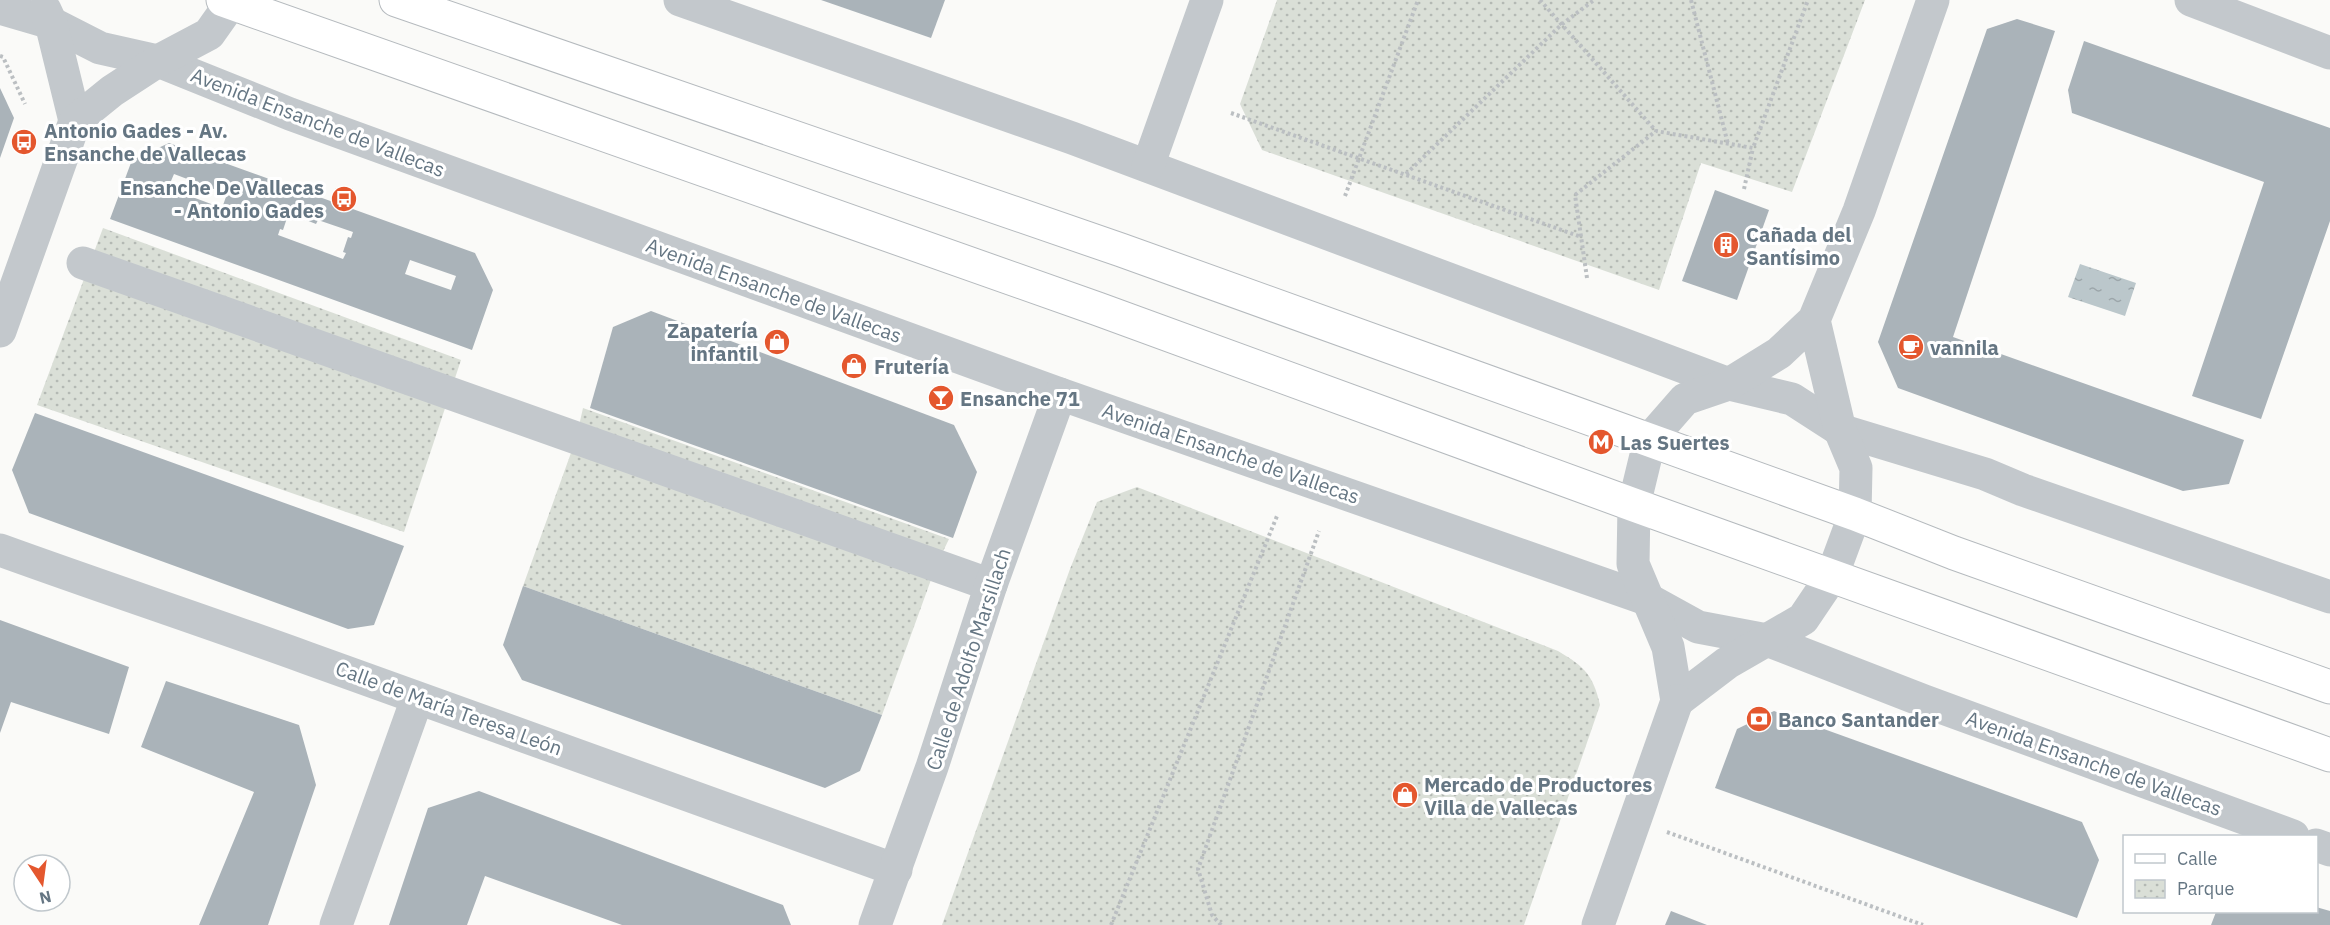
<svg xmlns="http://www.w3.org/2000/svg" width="2330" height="925" viewBox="0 0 2330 925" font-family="'IBM Plex Sans',sans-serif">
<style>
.park{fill:url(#park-dots)}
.water{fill:url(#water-ripples)}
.building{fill:#aab3b9;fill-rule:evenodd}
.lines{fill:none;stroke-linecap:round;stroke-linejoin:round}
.major-casing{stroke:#b5babe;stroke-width:35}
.path{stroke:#bbbfc2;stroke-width:4;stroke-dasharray:3 3;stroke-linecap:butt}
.minor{stroke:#c3c8cc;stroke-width:33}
.major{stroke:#fff;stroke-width:33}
.labels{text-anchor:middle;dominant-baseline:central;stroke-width:6;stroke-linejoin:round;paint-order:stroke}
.street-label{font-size:20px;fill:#657683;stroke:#fff}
.poi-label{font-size:20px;font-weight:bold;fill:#657683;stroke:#fff;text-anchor:start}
</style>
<defs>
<pattern id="park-dots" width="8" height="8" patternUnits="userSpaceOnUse" patternTransform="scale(1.5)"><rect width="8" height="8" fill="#dadfd7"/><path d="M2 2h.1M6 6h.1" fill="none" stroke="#b4b9b4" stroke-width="1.8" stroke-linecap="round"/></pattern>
<pattern id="water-ripples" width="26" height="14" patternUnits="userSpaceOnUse" patternTransform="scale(1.5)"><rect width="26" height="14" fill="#bbc7cb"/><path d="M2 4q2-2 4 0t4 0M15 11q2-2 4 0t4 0" fill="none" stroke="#9ca6aa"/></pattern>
</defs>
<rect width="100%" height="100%" fill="#fafaf8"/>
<g class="park">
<path d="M1277,0h588l-73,192 -91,-29 -42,127 -397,-140 -22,-46z"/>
<path d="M103,228l358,132 -57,172 -367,-127z"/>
<path d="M583,408l366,131 -13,27 -54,149 -359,-129 53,-147z"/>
<path d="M1137,487l421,164c27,16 35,24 42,54l-76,220h-582l128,-356 27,-67z"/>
</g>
<path class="water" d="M2080,264l56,19 -11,33 -57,-19z"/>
<g class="building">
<path d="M821,0h124l-14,38z"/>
<path d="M2017,19l38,12 -102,306 291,103 -15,44 -46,7 -285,-103 -20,-46 109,-313z"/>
<path d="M2084,41l246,87v93l-69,198 -69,-23 72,-214 -192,-69 -4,-23z"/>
<path d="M0,88l14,30 -14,40z"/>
<path d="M169,143l306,110 18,37 -21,60 -362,-131 22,-59zM174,174l53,20 -5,14 -54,-20zM287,209l15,5 -1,4 15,6 2,-4 35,12 -2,6 -3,-1 -5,15 3,1 -3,6 -65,-24 2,-6 3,1 4,-12 -3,-1zM410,260l46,16 -5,14 -46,-16z"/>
<path d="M1715,190l54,20 -32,90 -55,-19z"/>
<path d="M651,311l303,114 23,47 -24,66 -363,-130 23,-81z"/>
<path d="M35,413l369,133 -30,79 -26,4 -319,-116 -17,-43z"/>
<path d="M523,586l359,129 -22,56 -35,17 -303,-108 -19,-35z"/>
<path d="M0,620l129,47 -20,67 -98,-32 -11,31z"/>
<path d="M166,681l133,44 17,60 -48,140h-69l55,-133 -113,-45z"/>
<path d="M1774,711l308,111 17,38 -22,58 -362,-130 22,-59z"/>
<path d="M479,791l304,114 8,20h-169l-137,-49 -18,49h-78l39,-117z"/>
<path d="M2316,907l14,4v14h-119l5,-13h100z"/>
<path d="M1671,911l36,14h-42z"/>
</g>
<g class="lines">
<g class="major-casing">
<g id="major">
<path d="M223,0l875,309 536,196 696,250"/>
<path d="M396,0l725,250 734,264 99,39 376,134"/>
</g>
</g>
<g class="path">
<path d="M1540,0l116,131"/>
<path d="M1691,0l37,144"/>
<path d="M0,56l3,1 22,47"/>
<path d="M1231,113l350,124"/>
<path d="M1406,174l155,-149 33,-25"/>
<path d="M1744,189l9,-41"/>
<path d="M1345,196l73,-196"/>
<path d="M1587,278l-12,-83 81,-64 97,17 55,-148"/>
<path d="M1667,832l256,93"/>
<path d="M1111,925l166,-409"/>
<path d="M1221,925l-9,-10 -14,-46 121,-338"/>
</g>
<g class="minor">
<path d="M680,0l392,138 657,246 63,15 48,31 145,44 38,16 307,107"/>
<path d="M2191,0l139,53"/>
<path d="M0,8l51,15 49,25 58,13 132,53 770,280 589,206 49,27 69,13 157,61 369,135"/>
<path d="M45,10l6,13 24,98"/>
<path d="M1148,166l59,-166"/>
<path d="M83,263l908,322"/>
<path d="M1814,320l26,110 16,38 -1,46 -23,62 -29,43 -76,44 -50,38 -9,-54 -35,-83 1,-59 16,-66 35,-40 44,-15 50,-31 35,-33 45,-109 74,-211"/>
<path d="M0,331l75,-210 37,-30 46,-30 51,-27 24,-34"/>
<path d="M0,550c102,37 205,71 307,108 196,71 393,141 589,212"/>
<path d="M2316,845l14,5"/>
<path d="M336,925l81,-226"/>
<path d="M875,925l57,-158 59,-182 69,-191"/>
<path d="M1598,925l79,-224"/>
</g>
<use href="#major" class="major"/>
</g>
<defs>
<g id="bus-disc" transform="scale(1.35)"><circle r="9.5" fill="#e4572e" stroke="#fff"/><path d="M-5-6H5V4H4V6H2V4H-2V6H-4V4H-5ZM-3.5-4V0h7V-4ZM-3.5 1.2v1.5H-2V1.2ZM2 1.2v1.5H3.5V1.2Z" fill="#fff"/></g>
<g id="building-disc" transform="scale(1.35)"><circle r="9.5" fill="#e4572e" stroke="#fff"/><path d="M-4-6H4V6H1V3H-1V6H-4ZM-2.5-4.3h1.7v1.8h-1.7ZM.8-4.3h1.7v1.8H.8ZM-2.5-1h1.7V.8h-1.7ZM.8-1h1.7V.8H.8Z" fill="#fff"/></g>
<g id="shop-disc" transform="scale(1.35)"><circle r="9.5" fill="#e4572e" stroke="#fff"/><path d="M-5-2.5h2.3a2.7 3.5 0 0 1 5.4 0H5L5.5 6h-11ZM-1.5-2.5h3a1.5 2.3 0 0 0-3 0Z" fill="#fff"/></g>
<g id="cafe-disc" transform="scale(1.35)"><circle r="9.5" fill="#e4572e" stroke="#fff"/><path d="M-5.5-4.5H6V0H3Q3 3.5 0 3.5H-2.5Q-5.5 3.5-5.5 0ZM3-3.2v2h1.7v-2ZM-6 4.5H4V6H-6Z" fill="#fff"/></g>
<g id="bar-disc" transform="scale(1.35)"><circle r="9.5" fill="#e4572e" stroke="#fff"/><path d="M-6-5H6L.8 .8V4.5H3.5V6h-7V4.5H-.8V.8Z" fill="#fff"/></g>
<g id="metro-disc" transform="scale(1.35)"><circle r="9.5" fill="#e4572e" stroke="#fff"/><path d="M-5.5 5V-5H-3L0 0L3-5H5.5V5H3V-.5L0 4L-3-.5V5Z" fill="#fff"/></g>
<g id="bank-disc" transform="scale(1.35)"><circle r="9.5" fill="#e4572e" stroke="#fff"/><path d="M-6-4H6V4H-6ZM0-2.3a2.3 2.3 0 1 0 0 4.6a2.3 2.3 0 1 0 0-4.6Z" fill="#fff"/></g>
</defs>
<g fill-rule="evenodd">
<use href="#bus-disc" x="24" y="142"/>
<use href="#bus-disc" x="344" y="199"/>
<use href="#building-disc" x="1726" y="245"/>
<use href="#shop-disc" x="777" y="342"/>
<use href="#cafe-disc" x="1911" y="347"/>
<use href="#shop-disc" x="854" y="366"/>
<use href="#bar-disc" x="941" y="398"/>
<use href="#metro-disc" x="1601" y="442"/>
<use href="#bank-disc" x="1759" y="719"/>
<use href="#shop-disc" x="1405" y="795"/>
</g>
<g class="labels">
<g class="street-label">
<text transform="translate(318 122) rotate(21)">Avenida Ensanche de Vallecas</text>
<text transform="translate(774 290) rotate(20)">Avenida Ensanche de Vallecas</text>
<text transform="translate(1231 453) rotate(19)">Avenida Ensanche de Vallecas</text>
<text transform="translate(968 659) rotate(-72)">Calle de Adolfo Marsillach</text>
<text transform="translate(449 708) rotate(20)">Calle de María Teresa León</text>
<text transform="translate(2094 763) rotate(20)">Avenida Ensanche de Vallecas</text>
</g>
<g class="poi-label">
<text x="44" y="130">Antonio Gades - Av.<tspan x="44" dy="23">Ensanche de Vallecas</tspan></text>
<text x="324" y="187" text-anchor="end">Ensanche De Vallecas<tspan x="324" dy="23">- Antonio Gades</tspan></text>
<text x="1746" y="234">Cañada del<tspan x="1746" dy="23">Santísimo</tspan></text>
<text x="758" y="330" text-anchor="end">Zapatería<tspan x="758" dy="23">infantil</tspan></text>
<text x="1930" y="347">vannila</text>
<text x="874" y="366">Frutería</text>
<text x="960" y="398">Ensanche 71</text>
<text x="1620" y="442">Las Suertes</text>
<text x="1778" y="719">Banco Santander</text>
<text x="1424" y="784">Mercado de Productores<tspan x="1424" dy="23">Villa de Vallecas</tspan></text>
</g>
</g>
<rect x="2123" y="835" width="195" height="78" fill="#ffffff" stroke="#c1c8cd" stroke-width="1.5"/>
<rect x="2135" y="854" width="30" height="9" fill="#ffffff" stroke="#c1c8cd" stroke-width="1.5"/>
<text x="2177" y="865" font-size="18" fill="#657683">Calle</text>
<rect x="2135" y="880" width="30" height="18" fill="url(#park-dots)" stroke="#c1c8cd" stroke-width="1.5"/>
<text x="2177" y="895" font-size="18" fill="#657683">Parque</text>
<g transform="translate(42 883) rotate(167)"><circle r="28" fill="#ffffff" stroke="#c1c8cd" stroke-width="1.5"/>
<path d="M0-4.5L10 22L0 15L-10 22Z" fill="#e4572e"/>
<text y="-9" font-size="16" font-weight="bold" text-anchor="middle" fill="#657683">N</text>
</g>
</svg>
